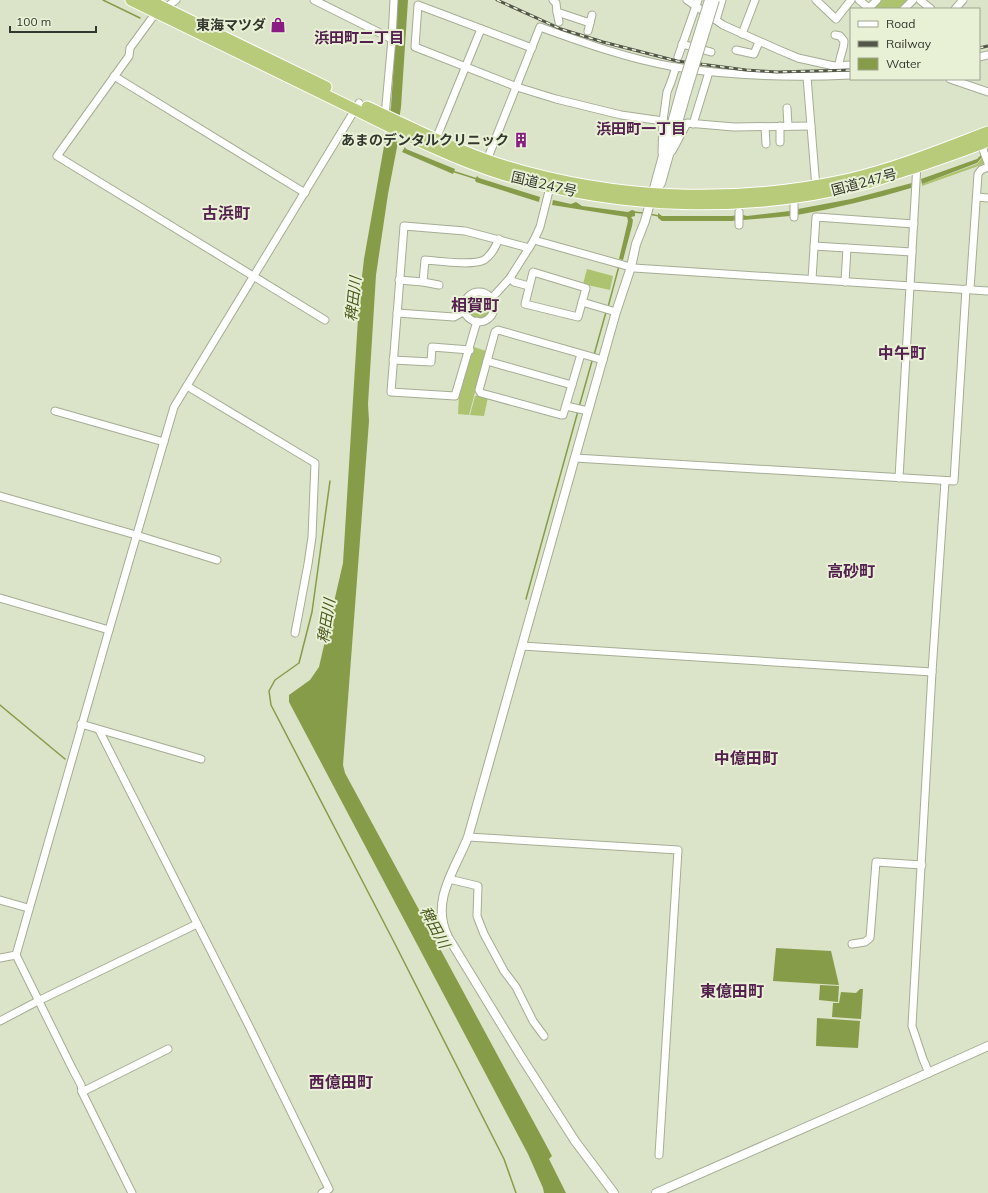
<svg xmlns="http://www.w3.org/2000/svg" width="988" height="1193" viewBox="0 0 988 1193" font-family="Mulish,'Noto Sans JP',sans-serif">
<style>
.green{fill:#adc370}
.water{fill:#879c49}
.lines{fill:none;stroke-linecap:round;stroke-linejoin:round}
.stream{stroke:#879c49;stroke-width:1.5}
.river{stroke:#879c49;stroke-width:10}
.minor-casing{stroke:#a5ad94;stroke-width:9}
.tertiary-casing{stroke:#a5ad94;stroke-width:10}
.trunk-casing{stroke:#fff;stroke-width:13}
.minor{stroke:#fff;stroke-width:7}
.tertiary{stroke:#fff;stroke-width:8}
.trunk{stroke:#b7cb7b;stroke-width:11}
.rail-casing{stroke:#535649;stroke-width:3}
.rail{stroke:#e8f0d5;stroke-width:1.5;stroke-dasharray:4.5;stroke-linecap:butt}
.tertiary-bridge-casing{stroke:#a5ad94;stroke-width:10;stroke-linecap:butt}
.tertiary-bridge{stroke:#fff;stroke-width:8}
.labels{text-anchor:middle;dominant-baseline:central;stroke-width:4;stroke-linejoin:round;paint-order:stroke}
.poi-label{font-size:14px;font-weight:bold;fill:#34372d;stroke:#e8f0d5;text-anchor:end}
.street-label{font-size:14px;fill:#34372d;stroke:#e8f0d5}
.neighbourhood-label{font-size:15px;font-weight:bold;fill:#54214f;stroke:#e8f0d5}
.water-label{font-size:15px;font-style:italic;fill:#4b591d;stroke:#e8f0d5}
.quarter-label{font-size:16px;font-weight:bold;fill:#54214f;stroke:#e8f0d5}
</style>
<rect width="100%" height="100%" fill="#dbe3c8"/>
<g class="green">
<path d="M880,0h28l-8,9h-25l-1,-3z"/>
<path d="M982,158l2,6 -62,22v-2l55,-20z"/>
<path d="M587,269l26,7 -3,14 -27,-6z"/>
<circle cx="479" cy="306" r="12"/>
<path d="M474,347l12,4 -17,64 -11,-1 1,-19z"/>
<path d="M479,395l9,2 -4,19 -14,-1 5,-19z"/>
</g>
<g class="water">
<path d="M386,135l12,7 -10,52 -12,81 -8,129 1,17 -26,344 2,8 199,368 8,15 -3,3 17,34h-22l-1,-5 -15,-34 -239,-452v-7l21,-15 9,-13 24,-104 16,-261 5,-43z"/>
<path d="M405,147l1,2 49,20 -2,5 -51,-22z"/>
<path d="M981,155l1,2 -5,6 -55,21 -1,-5 56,-20z"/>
<path d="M477,176l2,2 61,19 -1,5 -63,-20 -1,-2z"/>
<path d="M912,183l-1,5c-37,11 -75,20 -114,27l1,-6 53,-10z"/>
<path d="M553,200l18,4 5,-2 6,4 46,6 4,-2 3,1v5l-4,1 2,3 -1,6 -9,34 -4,-1 9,-38 -1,-4 -75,-12z"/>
<path d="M790,211v5l-47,4v-5l4,1z"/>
<path d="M658,213l4,3h70l5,-1v5l-5,1h-70l-4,-3z"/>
<path d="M776,948l55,3 8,34 -66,-4z"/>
<path d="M820,985l19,1 -1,16 -19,-2z"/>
<path d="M860,989h3l-2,30 -29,-2 1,-14h6l2,-11 15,1z"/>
<path d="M817,1018l43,3 -2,27 -42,-2z"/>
</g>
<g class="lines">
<g class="stream">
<path d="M103,0l37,18"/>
<path d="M452,171l25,8"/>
<path d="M633,212l10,1"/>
<path d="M649,214l10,2"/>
<path d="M608,307l11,-41"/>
<path d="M594,355l12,-43"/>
<path d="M579,407l13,-46"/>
<path d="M330,481l-18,131 -13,51 -24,17 -6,11 2,14 123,237 110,217 12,34"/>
<path d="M526,599l52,-188"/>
<path d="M0,705l65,54"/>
</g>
<path class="river" d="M389,151l7,-44 7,-107"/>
<g class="minor-casing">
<g id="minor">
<path d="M176,0l-24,18 -22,30 -1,8 -72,100 268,164"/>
<path d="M314,0l78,39 -7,77"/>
<path d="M553,0l3,3 1,9 33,11 2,-8"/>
<path d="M687,0l36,25 56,25 19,8 36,8 17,-1"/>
<path d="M816,0l20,19 15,-19"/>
<path d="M859,0l11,9"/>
<path d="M920,0l11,9"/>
<path d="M869,8l8,-8"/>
<path d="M904,9l9,-9"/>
<path d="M955,9l8,-9"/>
<path d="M557,12l2,10"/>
<path d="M716,20l6,-20"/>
<path d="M588,31l2,-8"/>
<path d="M742,34l13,-34"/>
<path d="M835,35l5,1 4,5c0,9 -5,16 -5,25"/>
<path d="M392,39l2,-39"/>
<path d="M682,44l29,8"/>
<path d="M532,48l-114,-43 -3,42 102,40 39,12 65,16 42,6"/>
<path d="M736,50l18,4 5,-12"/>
<path d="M678,57l20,-57"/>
<path d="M979,57l9,-2"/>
<path d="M114,76l191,117"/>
<path d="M807,77l9,111"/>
<path d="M950,79l38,13"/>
<path d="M787,108l1,18"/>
<path d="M693,124l16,-52"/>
<path d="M780,126v16"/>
<path d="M765,127l1,17"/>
<path d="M436,139l45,-110"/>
<path d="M981,144l7,19"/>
<path d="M672,151l15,-28 47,4 77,-1"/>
<path d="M662,153l1,-32 4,-29 4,-10 5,-15"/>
<path d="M487,160l53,-133c44,16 89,32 135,40 58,9 117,11 176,8"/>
<path d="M977,197l11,1"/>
<path d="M794,198v19"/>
<path d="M739,225v-13"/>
<path d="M534,240l100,28 354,23"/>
<path d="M814,246l98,6"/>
<path d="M533,272l53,16 -8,29 -53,-13z"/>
<path d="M510,278l4,4 15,4"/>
<path d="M812,279l4,-62 98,7"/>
<path d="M399,280l24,2 2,-22c14,1 48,6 59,0 8,-5 11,-13 15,-21"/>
<path d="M423,282l16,3"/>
<path d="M845,282l2,-34"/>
<path d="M970,289l8,-115 3,-4 7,-3"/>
<circle cx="479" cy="307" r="15"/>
<path d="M491,299l19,-21 24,-38 6,-13 10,-40"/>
<path d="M582,302l34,10"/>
<path d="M397,313l57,4 11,-6"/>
<path d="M477,321l-22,75 -64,-4 13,-166 61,5 64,17"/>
<path d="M581,354l-18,61h-2l-80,-22 -2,-3 16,-58 3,-2 105,30"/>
<path d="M393,360l38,2 1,-15 38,3"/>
<path d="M487,361l85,24"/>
<path d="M187,386l128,77 -3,74 -4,27 -13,69"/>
<path d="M566,406l22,5"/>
<path d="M55,411l109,31"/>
<path d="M575,458l379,23 12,-192"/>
<path d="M899,478l18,-314"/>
<path d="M0,496l136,39 81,25"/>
<path d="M0,598l109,32"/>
<path d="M522,646l410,26"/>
<path d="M81,724l120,35"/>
<path d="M99,730l147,290 83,169 -7,4"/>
<path d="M468,837l210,13 -19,305"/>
<path d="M449,879l29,7 -1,30 7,18 20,37 12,16 17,34 11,15"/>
<path d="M0,900l28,8"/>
<path d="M852,944l13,-2 5,-4 6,-76 46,3"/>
<path d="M16,955l56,113 9,17 1,7 50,101"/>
<path d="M0,958l16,-3 93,-325 65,-223 185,-304"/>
<path d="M0,1021l38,-20 159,-77"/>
<path d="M929,1073l-6,-14 -11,-33 20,-354 13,-191"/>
<path d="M82,1092l86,-43"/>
</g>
</g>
<g class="tertiary-casing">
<g id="tertiary">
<path d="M657,189l4,-6 26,-92"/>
<path d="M614,1193l-39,-52 -55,-86 -72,-118c-18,-36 7,-67 20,-100l148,-525 15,-45 5,-23 9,-23 36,-131"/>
<path d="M656,1193l205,-90 127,-57"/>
</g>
</g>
<g class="trunk-casing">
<g id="trunk">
<path d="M131,0c73,36 147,72 221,108 49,24 98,50 150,66 119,36 245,40 365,9 15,-4 29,-10 43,-14 26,-9 53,-18 78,-28"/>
<path d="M148,0l178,87"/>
<path d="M367,107c43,20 86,42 131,57 114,36 235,41 352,15 47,-11 93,-30 138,-47"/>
</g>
</g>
<use href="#minor" class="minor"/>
<use href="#tertiary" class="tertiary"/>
<use href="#trunk" class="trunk"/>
<g class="rail-casing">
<g id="rail">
<path d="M497,0l64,29 42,13 74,19 69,9 31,2 74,-2"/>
<path d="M979,48l9,-2"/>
</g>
</g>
<use href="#rail" class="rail"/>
<g class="tertiary-bridge-casing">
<g id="tertiary-bridge">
<path d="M681,90l28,-90"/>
<path d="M687,91l28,-91"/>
</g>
</g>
<use href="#tertiary-bridge" class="tertiary-bridge"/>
</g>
<defs>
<g id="shop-bare" transform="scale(1.2)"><path d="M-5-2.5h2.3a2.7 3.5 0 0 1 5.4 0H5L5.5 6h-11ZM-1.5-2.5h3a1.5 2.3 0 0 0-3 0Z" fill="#891d82" stroke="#e8f0d5" stroke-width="2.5" paint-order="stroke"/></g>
<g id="building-bare" transform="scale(1.2)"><path d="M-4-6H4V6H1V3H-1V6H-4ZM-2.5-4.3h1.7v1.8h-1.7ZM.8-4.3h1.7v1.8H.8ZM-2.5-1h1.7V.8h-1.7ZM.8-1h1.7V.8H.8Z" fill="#891d82" stroke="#e8f0d5" stroke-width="2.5" paint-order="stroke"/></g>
</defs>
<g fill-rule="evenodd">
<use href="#shop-bare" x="278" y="25"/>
<use href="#building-bare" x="521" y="140"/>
</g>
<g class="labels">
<g class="poi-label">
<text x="266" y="25">東海マツダ</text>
<text x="509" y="140">あまのデンタルクリニック</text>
</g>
<g class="street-label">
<text transform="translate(864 182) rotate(-15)">国道247号</text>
<text transform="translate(544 184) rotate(13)">国道247号</text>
</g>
<g class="neighbourhood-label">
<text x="359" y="37">浜田町二丁目</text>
<text x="641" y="128">浜田町一丁目</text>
</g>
<g class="water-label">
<text transform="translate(353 299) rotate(-84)">稗田川</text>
<text transform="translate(326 621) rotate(-81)">稗田川</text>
<text transform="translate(435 927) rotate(62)">稗田川</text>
</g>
<g class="quarter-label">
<text x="226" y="213">古浜町</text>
<text x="475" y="305">相賀町</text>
<text x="902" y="353">中午町</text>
<text x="851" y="571">高砂町</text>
<text x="746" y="758">中億田町</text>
<text x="732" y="991">東億田町</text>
<text x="341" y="1082">西億田町</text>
</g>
</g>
<rect x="850" y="8" width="130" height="72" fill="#e8f0d5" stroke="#a0a692"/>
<rect x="858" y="21" width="20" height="6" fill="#ffffff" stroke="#a0a692"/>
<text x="886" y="28" font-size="12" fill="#34372d">Road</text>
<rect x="858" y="41" width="20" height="6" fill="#535649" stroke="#a0a692"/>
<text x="886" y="48" font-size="12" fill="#34372d">Railway</text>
<rect x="858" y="58" width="20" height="12" fill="#879c49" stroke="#a0a692"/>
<text x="886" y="68" font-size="12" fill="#34372d">Water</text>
<path d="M10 26v6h86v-6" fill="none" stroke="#34372d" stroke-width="2"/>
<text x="16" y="26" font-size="12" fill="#34372d" stroke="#e8f0d5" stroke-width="3" paint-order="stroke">100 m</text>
</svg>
